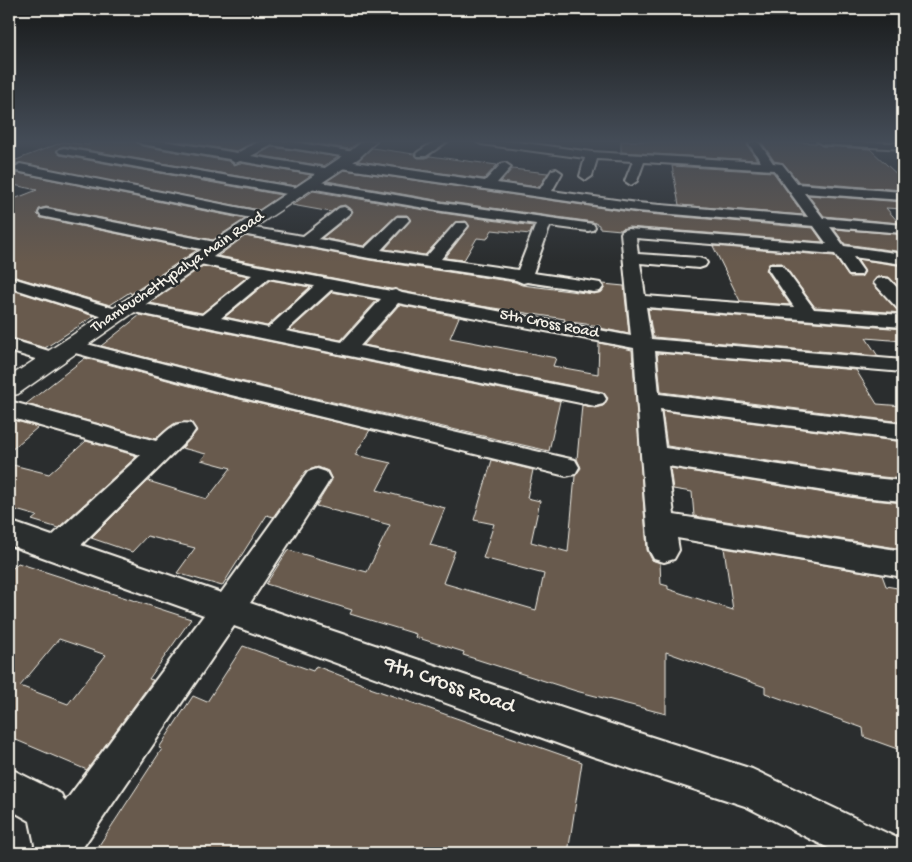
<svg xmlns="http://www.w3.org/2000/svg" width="912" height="862" viewBox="0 0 912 862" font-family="'Gochi Hand',sans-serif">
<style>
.built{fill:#3c3a38}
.building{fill:#675a4e;stroke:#f4f1e8;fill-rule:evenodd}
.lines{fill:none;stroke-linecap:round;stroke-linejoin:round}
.minor-casing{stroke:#f4f1e8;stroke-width:4}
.major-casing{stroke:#f4f1e8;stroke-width:3}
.minor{fill:#2a2d2e;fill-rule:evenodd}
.major{fill:#2a2d2e;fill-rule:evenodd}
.labels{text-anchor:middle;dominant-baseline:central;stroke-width:5;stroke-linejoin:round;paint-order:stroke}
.far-street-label{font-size:16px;fill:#f4f1e8;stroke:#2a2d2e}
.near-street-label{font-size:22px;fill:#f4f1e8;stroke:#2a2d2e}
</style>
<rect width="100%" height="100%" fill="#2a2d2e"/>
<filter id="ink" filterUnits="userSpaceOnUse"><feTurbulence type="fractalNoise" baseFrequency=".02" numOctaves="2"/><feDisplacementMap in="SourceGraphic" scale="10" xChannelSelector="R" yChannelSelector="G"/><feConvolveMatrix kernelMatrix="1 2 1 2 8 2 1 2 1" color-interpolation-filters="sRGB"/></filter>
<g filter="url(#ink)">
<path class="built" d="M11,141h51l-24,10 -29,-5v-4z"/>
<g class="building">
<path d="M89,141h46l7,5 86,15 6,4 6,-2 71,12 -16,11 -231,-40 -5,2 -3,3 4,4 221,40 -22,15 -248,-48 52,-20 26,3z"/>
<path d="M178,141h77l-18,10z"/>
<path d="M302,141h58l-11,8z"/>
<path d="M621,141h128l-2,4 10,15 -136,-8z"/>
<path d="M761,141l56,2 5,3 48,3 33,31v10l-104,-8 -16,-19 -9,-2z"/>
<path d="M272,147l66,10 -14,9 -67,-11z"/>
<path d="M372,148l42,6 4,4h8l4,-2 67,9 -13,14 -126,-18z"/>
<path d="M672,166l101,6 31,43 -125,-10z"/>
<path d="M512,169l36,4 -9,14 -38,-5z"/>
<path d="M344,170l293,43 176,15 10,14 -195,-15 -7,3 -22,-2v-3l-6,-3 -151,-21 -115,-20z"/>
<path d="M18,173l227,46 -32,21 -167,-33 -7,2 -2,5 4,4 156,32 -66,44 -1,-2 -20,13 -101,-30v-74l28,-11 -28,-6v-7z"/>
<path d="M313,191l129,22 91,13 -3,8 -38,-4 -5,9 -10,-1 -13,22 -19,-2 24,-31 -3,-6 -11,1 -30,33 -40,-6 26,-29 -4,-5h-10l-33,31 -42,-8 29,-23 2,-4 -8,-6 -6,1 -8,6 -39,-7z"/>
<path d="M808,195l95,7v7l-17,-1 13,15 -75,-7z"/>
<path d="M834,229l63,5 6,8v10l-58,-8z"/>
<path d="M245,236l124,24 146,22 7,3 72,9 8,-2 3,-5 -2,-3 21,2 5,48 -29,-6v-2l-36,-5 1,-2 -91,-14 -256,-49z"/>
<path d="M713,246l121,10 15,21h12l4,-5 -8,-13 46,7v26l-14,-15h-12l-5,6 24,26 7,2v2l-88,-6 -33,-44h-12l-4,7 24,35 -50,-4z"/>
<path d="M203,266l45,10 -46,37 -52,-10z"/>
<path d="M270,280l40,7 -43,39 -42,-9z"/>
<path d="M9,289l85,27 -49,32 -36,-11z"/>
<path d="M332,292l45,8 -36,40 -51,-10z"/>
<path d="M399,305l60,12 -9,21 106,20 -3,8 45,8 1,-31 33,7 15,200 5,10 8,3 1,21 7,2v3l65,21 -9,-62 158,27 4,11 17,3v162l-39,-14 -1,-9 -98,-35v-6l-99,-35v62l-90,-23 -113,-36 1,-3 -49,-15 1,-3 -66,-20 2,-4 -86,-26 22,-34 79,22 23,-47 -74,-19 16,-26 -4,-9 -10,-4 -12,4 -33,46 -6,-2 -45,71 -45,-13 18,-25 -48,-12 -15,16 -41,-14 57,-57 59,18 24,-31 -30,-8 5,-6 -24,-6 15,-17 -6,-9 -16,1 -20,16 -129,-35 59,-46 142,38 143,34 -15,25 36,8 -14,27 68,18 -15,37 25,6 -12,32 93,27 8,-36 -61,-16 11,-34 -20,-4 18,-60 41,10 -6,28 13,3 -9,41 37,10 7,-76 6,-8 -4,-9 5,-54 13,3 8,-2 5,-8 -5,-6 -239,-47z"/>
<path d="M648,309l255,20v12l-37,-3 12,18 -225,-19z"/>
<path d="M140,315l420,86 -11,50 -322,-73 -126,-32z"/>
<path d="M657,353l199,17 21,34 26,2v16l-242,-30z"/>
<path d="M662,411l241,31v37l-41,-4 -195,-29z"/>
<path d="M9,419l29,8 -29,25z"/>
<path d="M86,441l51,15 -79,72 -26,-8 5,-4 -28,-8v-44l40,10z"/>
<path d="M670,468l192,31 41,4v46l-209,-33 -2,-24 -19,-3z"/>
<path d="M18,563l173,56 -42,60 4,1 -66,90 -78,-33v-165zM59,639l47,16 -38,49 -48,-18z"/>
<path d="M243,646l70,25 3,-5 54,21v1l212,74 -14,91h-474l68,-104 -3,-1 34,-52 14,6z"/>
</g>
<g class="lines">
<g class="minor-casing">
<g id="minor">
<path d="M137,141h27l73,12 23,-12h28l66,11 6,3 -6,3 -82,-13 -21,11 80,13 2,3 -6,4 -87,-15 -5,2 -6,-4 -87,-15z"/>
<path d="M435,141h13l-22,15h-8l-2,-2 2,-2z"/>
<path d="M476,141h34l82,11 169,10 -12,-18 2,-2 7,-1 15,22 9,1 16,20 105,8v8l-99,-7 19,25 80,7v8l-73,-6 14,19 59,8v10l-50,-7 10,14 -2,4h-12l-14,-21 -199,-16 2,16 61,4 6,2 2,3 -2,3 -6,2 -59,-5 5,33 149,11 -26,-38 2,-4h12l32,44 89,6v12l-257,-20 5,32 252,21v12l-248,-21 4,43 244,30v16l-243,-31 5,39 197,29 41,4v20l-41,-4 -194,-31 6,49 229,36v26l-226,-39 2,12 -5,9 -10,3 -10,-3 -5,-9 -8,-95 -7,-107 -236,-45 -38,43 243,48 3,5 -3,5 -8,2 -466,-95 -6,-1 -3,-4 3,-4 6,-1 73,14 50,-40 -61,-13 -2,-3 2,-3 6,-2 194,37 4,-1 7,3 229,43 -10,-103 2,-3 5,-1 199,15 -13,-18 -177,-15 -296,-43 -6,-4 6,-4 144,21 16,-17 4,-1 6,4 -14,16 43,6 12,-19 4,-1 6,4 -10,18 85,12 171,14 -34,-47 -130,-8 -7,19 -6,4 -6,-4 8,-20 -36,-2 -5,17 -6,4 -6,-4 5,-18 -104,-14zM269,278l45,8 -46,42 -47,-10zM331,290l50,9 -39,43 -56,-11z"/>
<path d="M817,141l86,2v6l-81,-5z"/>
<path d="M64,148l234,40 7,4 -7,4 -238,-43 -2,-2 2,-2z"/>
<path d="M20,164l241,48 5,1 2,3 -2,3 -5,1 -245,-49 -2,-3z"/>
<path d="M309,180l133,23 151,21 2,3 -2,3 -5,1 -38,-5 -17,47 61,9 6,1 3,4 -3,4 -6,1 -67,-10 -4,1 -7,-3 -147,-22 -132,-25 -2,-3 2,-3 5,-1 61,10 36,-28 5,-1 7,4 -2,3 -31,25 47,9 32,-31h10l2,3 -28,30 45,7 30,-34h10l2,3 -27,33 77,11 18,-46 -94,-13 -138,-24 -1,-3z"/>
<path d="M46,209l169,33 6,2 2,3 -2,3 -6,2 -174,-36 -2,-3 2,-3z"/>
<path d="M9,277l114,34 2,4 -2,4 -7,2 -107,-34z"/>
<path d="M883,278l6,1 14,15v15l-6,-1 -23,-25 3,-4z"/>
<path d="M9,339l50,15 3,4 -3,4 -7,2 -43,-13z"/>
<path d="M71,340l156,40 339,78 9,2 4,7 -4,7 -9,2 -339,-82 -163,-44 -3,-4 3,-4z"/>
<path d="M9,401l147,40c11,-10 19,-21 35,-17l4,6 -4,6 -110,109 140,48 87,-121 9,-3 9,3 4,7 -4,7 -76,117 342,115 160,51 145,69 6,15h-65l-93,-47 -153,-50 -358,-130 -155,227h-47l3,-8 -5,-24 -21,-12v-41l52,26 4,8 139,-187 -195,-70v-24l43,15 89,-81 -132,-38z"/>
</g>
</g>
<g class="major-casing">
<path id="major" d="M363,141h14l-18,17 -92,61 -249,175 -9,2v-19l340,-225z"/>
</g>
<use href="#minor" class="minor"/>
<use href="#major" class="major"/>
</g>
</g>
<linearGradient id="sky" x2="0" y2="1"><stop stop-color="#171919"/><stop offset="0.54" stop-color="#444c57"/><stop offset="1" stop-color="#444c57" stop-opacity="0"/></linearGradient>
<rect width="912" height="262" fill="url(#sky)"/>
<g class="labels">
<g class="far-street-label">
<text transform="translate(178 273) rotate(-34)">Thambuchettypalya Main Road</text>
<text transform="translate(549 325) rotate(11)">5th Cross Road</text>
</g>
<g class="near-street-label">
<text transform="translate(449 686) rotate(19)">9th Cross Road</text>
</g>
</g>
<rect width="912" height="862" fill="none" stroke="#2a2d2e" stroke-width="30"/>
<rect x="15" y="15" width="882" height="832" fill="none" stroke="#f4f1e8" stroke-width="2" filter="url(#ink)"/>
</svg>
